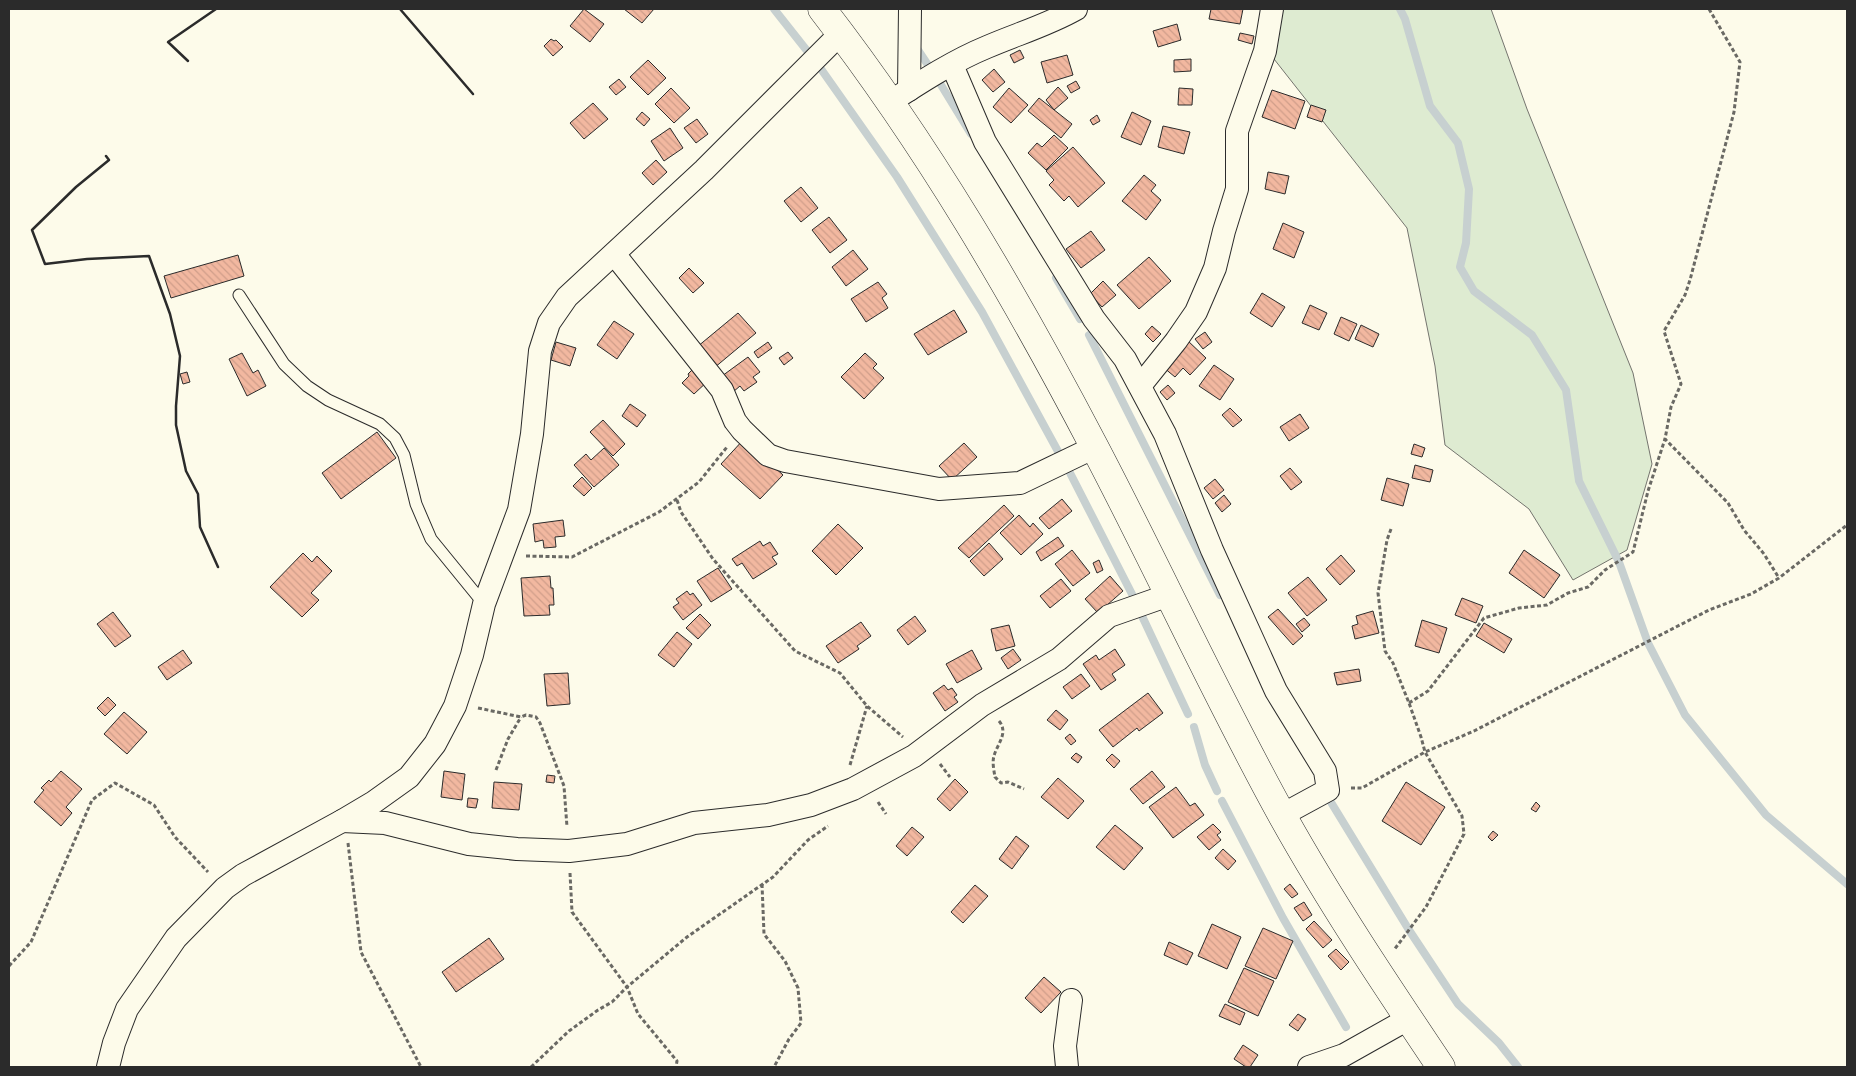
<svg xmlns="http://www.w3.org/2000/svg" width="1856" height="1076" viewBox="0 0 1856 1076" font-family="Lato,sans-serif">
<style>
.green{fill:#deebd1;stroke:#74746e}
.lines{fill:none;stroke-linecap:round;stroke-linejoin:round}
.stream{stroke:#c7d0d0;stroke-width:8}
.building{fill:url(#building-back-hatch);stroke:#2b2b2b}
.service-casing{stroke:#2b2b2b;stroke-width:13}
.minor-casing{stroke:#2b2b2b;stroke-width:24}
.secondary-casing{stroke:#2b2b2b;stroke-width:29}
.path{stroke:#6a6964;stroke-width:3;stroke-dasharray:4 2.5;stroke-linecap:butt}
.service{stroke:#fdfbea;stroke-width:11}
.minor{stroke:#fdfbea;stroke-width:22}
.secondary{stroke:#fdfbea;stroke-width:28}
.wall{stroke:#2b2b2b;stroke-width:2.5}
</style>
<defs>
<pattern id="building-back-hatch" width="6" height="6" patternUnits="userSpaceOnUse" patternTransform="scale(1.25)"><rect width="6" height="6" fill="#f2b8a0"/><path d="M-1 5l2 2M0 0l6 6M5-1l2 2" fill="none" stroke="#d09e8a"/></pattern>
</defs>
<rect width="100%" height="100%" fill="#fdfbea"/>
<path class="green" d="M1280,9h211l36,100 106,264 19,91 -25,86 -54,30 -44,-71 -84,-64 -10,-79 -28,-138 -133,-169z"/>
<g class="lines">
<g class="stream">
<path d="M774,9l34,43"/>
<path d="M1400,9l5,10 25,87 28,37 11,46 -3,54 -6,24 14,24 58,44 34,55 13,91 40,81 29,81 37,72 81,100 81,69"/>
<path d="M916,47l12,18"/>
<path d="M821,69l76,108 85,135 78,143"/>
<path d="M938,80l33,54"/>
<path d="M1056,278l24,41"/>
<path d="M1089,335l131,260"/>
<path d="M1069,471l65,127"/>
<path d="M1142,616l46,98"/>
<path d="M1194,727l11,38 12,26"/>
<path d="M1329,799l80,131 49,74 41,39 19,24"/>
<path d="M1222,801l61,117 63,109"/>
</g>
</g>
<g class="building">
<path d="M584,9l20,15 -14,18 -20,-16z"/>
<path d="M624,9h30l-12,14z"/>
<path d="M1211,9h32l-3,15 -31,-5z"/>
<path d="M1177,24l4,16 -23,7 -5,-16z"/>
<path d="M1240,33l14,3 -2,8 -14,-4z"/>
<path d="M551,39l3,2 2,-1 7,7 -10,9 -9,-10z"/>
<path d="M1020,50l4,8 -10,5 -4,-8z"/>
<path d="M1067,55l6,20 -26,8 -6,-21z"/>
<path d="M1191,59v12l-17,1v-12z"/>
<path d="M648,60l18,18 -18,17 -18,-18z"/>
<path d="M994,69l11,13 -12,10 -11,-12z"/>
<path d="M619,79l7,8 -10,8 -7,-8z"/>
<path d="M1076,81l4,7 -9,5 -4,-7z"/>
<path d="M1058,87l10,11 -14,12 -8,-10z"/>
<path d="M671,88l19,20 -16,15 -19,-19z"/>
<path d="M1009,88l19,17 -17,18 -18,-16z"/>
<path d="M1179,88l14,1 -1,16h-14z"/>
<path d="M1272,90l33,11 -10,28 -33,-12z"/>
<path d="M1039,98l33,26 -11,14 -33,-27z"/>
<path d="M593,103l15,16 -24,20 -14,-16z"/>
<path d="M1311,105l15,5 -4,12 -15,-5z"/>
<path d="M642,112l8,7 -6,7 -8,-7z"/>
<path d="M1132,112l19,9 -10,24 -20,-8z"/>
<path d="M1097,115l3,6 -7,4 -3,-5z"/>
<path d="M697,119l11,15 -12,9 -12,-15z"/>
<path d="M1163,126l27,6 -6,22 -26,-7z"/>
<path d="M670,128l13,20 -19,13 -13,-20z"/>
<path d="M1054,135l14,13 -22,22 -18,-17 9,-10 5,4z"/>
<path d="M1073,147l32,36 -27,24 -9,-11 -5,5 -15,-16 5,-5 -8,-9z"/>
<path d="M656,160l11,12 -14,13 -11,-12z"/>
<path d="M1268,172l21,4 -4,18 -20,-5z"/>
<path d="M1144,175l12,10 -5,6 10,9 -15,20 -24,-19z"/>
<path d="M801,187l17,21 -17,14 -17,-21z"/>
<path d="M829,217l18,23 -17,13 -18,-23z"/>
<path d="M1283,223l21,9 -10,26 -21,-9z"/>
<path d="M1091,231l14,19 -24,18 -15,-19z"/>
<path d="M853,250l15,19 -22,17 -14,-19z"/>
<path d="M238,255l6,21 -73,22 -7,-22z"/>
<path d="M1149,257l22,24 -32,28 -22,-24z"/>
<path d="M689,268l15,15 -11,10 -14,-15z"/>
<path d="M1103,281l13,14 -14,12 -12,-13z"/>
<path d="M878,282l9,12 -5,4 6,10 -22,14 -15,-23z"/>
<path d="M1262,293l23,14 -13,20 -22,-14z"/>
<path d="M1310,305l17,8 -8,17 -17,-7z"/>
<path d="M954,310l13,22 -39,23 -14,-21z"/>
<path d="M738,313l18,20 -42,35 -17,-21z"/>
<path d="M1341,317l16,7 -8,17 -15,-7z"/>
<path d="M614,321l20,13 -17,25 -20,-14z"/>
<path d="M1361,325l18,9 -6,13 -18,-8z"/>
<path d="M1152,326l9,8 -8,8 -8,-8z"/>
<path d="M1205,332l7,10 -9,7 -8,-10z"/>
<path d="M1187,340l19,18 -16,17 -7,-7 -8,9 -12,-10z"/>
<path d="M556,342l20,6 -6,18 -19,-6z"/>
<path d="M768,342l4,6 -14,10 -4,-6z"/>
<path d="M788,352l5,6 -9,7 -5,-7z"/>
<path d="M242,353l11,20 5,-3 8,16 -19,10 -18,-37z"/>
<path d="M865,353l12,11 -4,4 11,10 -20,21 -23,-22z"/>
<path d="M748,357l12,15 -7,5 4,5 -13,9 -4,-5 -7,6 -11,-16z"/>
<path d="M1214,365l20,14 -14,21 -21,-14z"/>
<path d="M696,366l13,14 -15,14 -12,-11 7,-7 -1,-2z"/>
<path d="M187,372l3,10 -7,2 -3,-10z"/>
<path d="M1168,385l7,8 -8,7 -7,-8z"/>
<path d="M630,404l16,11 -9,12 -15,-11z"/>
<path d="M1230,408l12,12 -9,7 -11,-12z"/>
<path d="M1300,414l9,14 -20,13 -9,-14z"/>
<path d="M603,420l22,24 -12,12 -23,-24z"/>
<path d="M377,432l19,26 -55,41 -19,-26z"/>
<path d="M744,439l39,36 -23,24 -39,-35z"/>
<path d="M964,443l13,14 -25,23 -13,-14z"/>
<path d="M1414,444l11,4 -3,9 -11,-3z"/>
<path d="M604,448l15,17 -25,22 -20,-22 12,-11 5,6z"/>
<path d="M1415,465l18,5 -3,12 -18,-4z"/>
<path d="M1290,468l12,14 -11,8 -11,-14z"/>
<path d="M582,477l10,11 -8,8 -11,-10z"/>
<path d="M1387,478l22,6 -6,22 -22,-6z"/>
<path d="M1215,479l9,11 -11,9 -9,-11z"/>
<path d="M1224,495l7,9 -9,8 -7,-9z"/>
<path d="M1062,499l10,12 -23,18 -10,-11z"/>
<path d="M1004,505l10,11 -45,42 -11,-10z"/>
<path d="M1019,515l11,12 3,-4 10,11 -22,21 -21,-22z"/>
<path d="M563,520l2,16 -10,1 1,10 -12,1 -1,-8 -8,2 -2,-18z"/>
<path d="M838,524l25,24 -27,27 -24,-24z"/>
<path d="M1058,537l6,9 -23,15 -5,-9z"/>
<path d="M760,541l3,5 7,-4 8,12 -6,3 5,7 -24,15 -11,-16 -5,3 -5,-7z"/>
<path d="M989,543l14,16 -19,17 -14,-15z"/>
<path d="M1072,550l18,23 -17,13 -18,-22z"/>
<path d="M1524,550l36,25 -16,23 -35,-25z"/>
<path d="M303,553l9,9 5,-6 15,15 -21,22 8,7 -17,17 -32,-30z"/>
<path d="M1341,555l14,16 -15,14 -14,-16z"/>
<path d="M1099,560l4,10 -6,3 -4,-10z"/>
<path d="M718,568l14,21 -21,13 -14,-21z"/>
<path d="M550,576l1,12h2l1,17h-5l1,10 -26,1 -3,-38z"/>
<path d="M1110,576l13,15 -25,22 -13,-14z"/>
<path d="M1308,577l19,23 -20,16 -19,-23z"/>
<path d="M1061,579l10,12 -21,17 -10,-12z"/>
<path d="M687,591l3,4 3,-2 9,12 -19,15 -10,-13 6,-4 -3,-4z"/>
<path d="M1462,598l21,8 -7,17 -21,-8z"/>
<path d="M1278,609l25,27 -10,9 -25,-28z"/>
<path d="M1373,611l6,22 -24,6 -3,-13 6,-2 -2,-8z"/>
<path d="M113,612l18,24 -16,11 -18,-23z"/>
<path d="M700,614l11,11 -13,14 -12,-11z"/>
<path d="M915,616l11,15 -18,14 -11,-15z"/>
<path d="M1304,618l6,7 -8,7 -6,-8z"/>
<path d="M1422,620l25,8 -8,25 -24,-7z"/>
<path d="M861,622l10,14 -14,10 2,3 -21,14 -12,-17z"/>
<path d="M1484,623l28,16 -8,14 -28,-17z"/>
<path d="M1009,625l6,21 -19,5 -5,-22z"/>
<path d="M677,632l15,12 -18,23 -16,-12z"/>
<path d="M1013,649l8,11 -13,9 -7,-11z"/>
<path d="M1115,649l10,16 -13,9 4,6 -15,10 -18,-26 13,-9 3,5z"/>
<path d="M183,650l9,13 -25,17 -9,-13z"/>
<path d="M972,650l10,19 -25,14 -11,-19z"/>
<path d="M1359,669l2,12 -24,4 -3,-12z"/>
<path d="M568,673l2,31 -23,2 -3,-32z"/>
<path d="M1081,674l9,12 -18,13 -9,-12z"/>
<path d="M944,685l4,5 4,-2 5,7 -3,2 4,5 -13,9 -12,-18z"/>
<path d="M1148,693l15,20 -24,18 -2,-3 -24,19 -14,-17z"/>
<path d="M108,697l8,8 -11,11 -8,-8z"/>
<path d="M1056,710l12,10 -8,10 -13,-10z"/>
<path d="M124,712l23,20 -20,22 -23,-20z"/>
<path d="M1070,734l6,7 -5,4 -6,-7z"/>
<path d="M1076,753l6,4 -4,6 -7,-5z"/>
<path d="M1112,754l8,7 -6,7 -8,-8z"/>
<path d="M61,771l21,18 -16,18 6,6 -11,13 -27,-24 10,-12 -3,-2 8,-8 2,2z"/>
<path d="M444,771l21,3 -3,26 -21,-3z"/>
<path d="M1152,771l13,16 -22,17 -13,-15z"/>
<path d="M547,775l8,1 -1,7 -8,-1z"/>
<path d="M1058,778l26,23 -16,18 -27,-22z"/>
<path d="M955,779l13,13 -18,19 -13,-12z"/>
<path d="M494,782l28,2 -3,26 -27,-2z"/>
<path d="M1406,782l39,25 -24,38 -39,-24z"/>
<path d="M1176,787l14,19 5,-3 9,12 -31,23 -24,-31z"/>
<path d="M468,798l10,1 -2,9 -9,-1z"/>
<path d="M1536,802l4,4 -4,6 -5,-3z"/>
<path d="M1213,824l8,8 -4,3 4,5 -12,10 -12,-13z"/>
<path d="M1115,825l28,23 -19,22 -28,-23z"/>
<path d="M912,827l12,10 -17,19 -11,-10z"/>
<path d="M1493,831l5,4 -6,6 -4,-4z"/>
<path d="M1016,836l13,10 -17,23 -13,-10z"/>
<path d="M1223,849l13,12 -8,9 -13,-12z"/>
<path d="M1290,884l8,10 -6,4 -8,-9z"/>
<path d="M975,885l13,11 -25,27 -12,-11z"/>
<path d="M1304,902l8,13 -9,6 -9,-13z"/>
<path d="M1314,921l18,19 -9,8 -17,-19z"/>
<path d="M1212,924l29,13 -14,32 -29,-13z"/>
<path d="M1263,928l30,13 -17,38 -31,-13z"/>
<path d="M489,938l15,21 -48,33 -14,-20z"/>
<path d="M1169,942l24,11 -6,12 -23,-10z"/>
<path d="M1336,949l13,13 -8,8 -13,-14z"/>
<path d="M1244,968l30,13 -16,35 -30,-14z"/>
<path d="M1044,977l17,15 -20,21 -16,-15z"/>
<path d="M1225,1004l20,9 -5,12 -21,-9z"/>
<path d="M1298,1014l8,5 -8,12 -9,-6z"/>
<path d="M1243,1045l15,10 -8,12h-4l-12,-8z"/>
</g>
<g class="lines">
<g class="service-casing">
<path id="service" d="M239,295l45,69 23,22 21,14 52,24 15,14 9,17 12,49 15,35 53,65"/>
</g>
<g class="minor-casing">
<g id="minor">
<path d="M952,65l33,77 109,177 31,40 40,75 47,116 64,141 49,80 3,19 -46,25"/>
<path d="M909,90l1,-81"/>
<path d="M890,102c31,-20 63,-41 97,-55 30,-13 61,-22 89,-38"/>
<path d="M615,255l107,135 13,31 7,9 26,25 17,6 154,28 81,-6 75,-36"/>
<path d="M1140,386l36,-45 20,-29 19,-44 9,-37 13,-42v-58l28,-80 7,-42"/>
<path d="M342,821l43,2 84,21 48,5 52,2 58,-7 67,-21 74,-8 43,-10 42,-16 61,-33 68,-51 77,-46 50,-43 60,-21"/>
<path d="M108,1067l6,-24 13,-34 49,-71 49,-50 18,-13 99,-54 32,-19 35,-25 26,-33 20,-38 17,-51 12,-51 35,-94 13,-76 8,-83 9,-28 18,-26 137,-127 137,-137"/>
<path d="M1067,1067l-2,-21 6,-46"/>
<path d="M1309,1067l35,-12 64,-36"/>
</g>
</g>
<g class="secondary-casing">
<path id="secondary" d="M822,9c106,137 193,286 273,439 64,122 121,248 188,369 48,86 103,168 158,250"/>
</g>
<g class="path">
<path d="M1709,9l31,53 -6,50 -44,168 -5,15 -21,36 17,53 -10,23 -6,32 63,64 16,27 20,24 15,24"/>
<path d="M677,500l4,12 32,47 82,92 45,22 27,33 36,31"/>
<path d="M1391,529l-4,11 -9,53 7,58 8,12 16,40 12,34 4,15 37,64 2,18 -38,73 -32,43"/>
<path d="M526,556l46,1 87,-45 40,-30 28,-35"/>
<path d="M1409,703l19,-12 56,-73 35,-10 28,-3 21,-12 20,-6 17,-17 28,-18 15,-61 17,-52"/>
<path d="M478,708l43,9 5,-2 10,2 4,6 24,63 3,41"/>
<path d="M999,721c10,12 -2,23 -5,35 -2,6 0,15 1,21l6,6 7,-1 16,7"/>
<path d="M940,764l10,13"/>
<path d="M850,765l17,-59"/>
<path d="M496,770l12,-31 13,-22"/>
<path d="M1351,788h11l63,-36 49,-21 235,-121 42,-16 28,-16 68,-53"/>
<path d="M878,802l8,12"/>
<path d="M348,843l13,109 60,115"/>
<path d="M570,873l2,39 55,75 11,27 39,47 -1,6"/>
<path d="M762,884l2,50 21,27 13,27 3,35 -12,16 -15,28"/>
<path d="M9,966l22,-24 61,-142 23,-17 39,22 21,32 33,35"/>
<path d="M531,1067l38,-36 29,-21 14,-8 15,-15 60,-50 86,-60 35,-37 20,-14"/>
</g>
<use href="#service" class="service"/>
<use href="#minor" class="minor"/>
<use href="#secondary" class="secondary"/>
<g class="wall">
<path d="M400,9l73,85"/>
<path d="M188,61l-20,-19 48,-33"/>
<path d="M106,156l3,4 -33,27 -44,43 13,34 42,-5 62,-3 21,58 10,42 -4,50v19l10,46 12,23 2,33 18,40"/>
</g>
</g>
<rect width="1856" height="1076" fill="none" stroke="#2b2b2b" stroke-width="20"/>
</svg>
